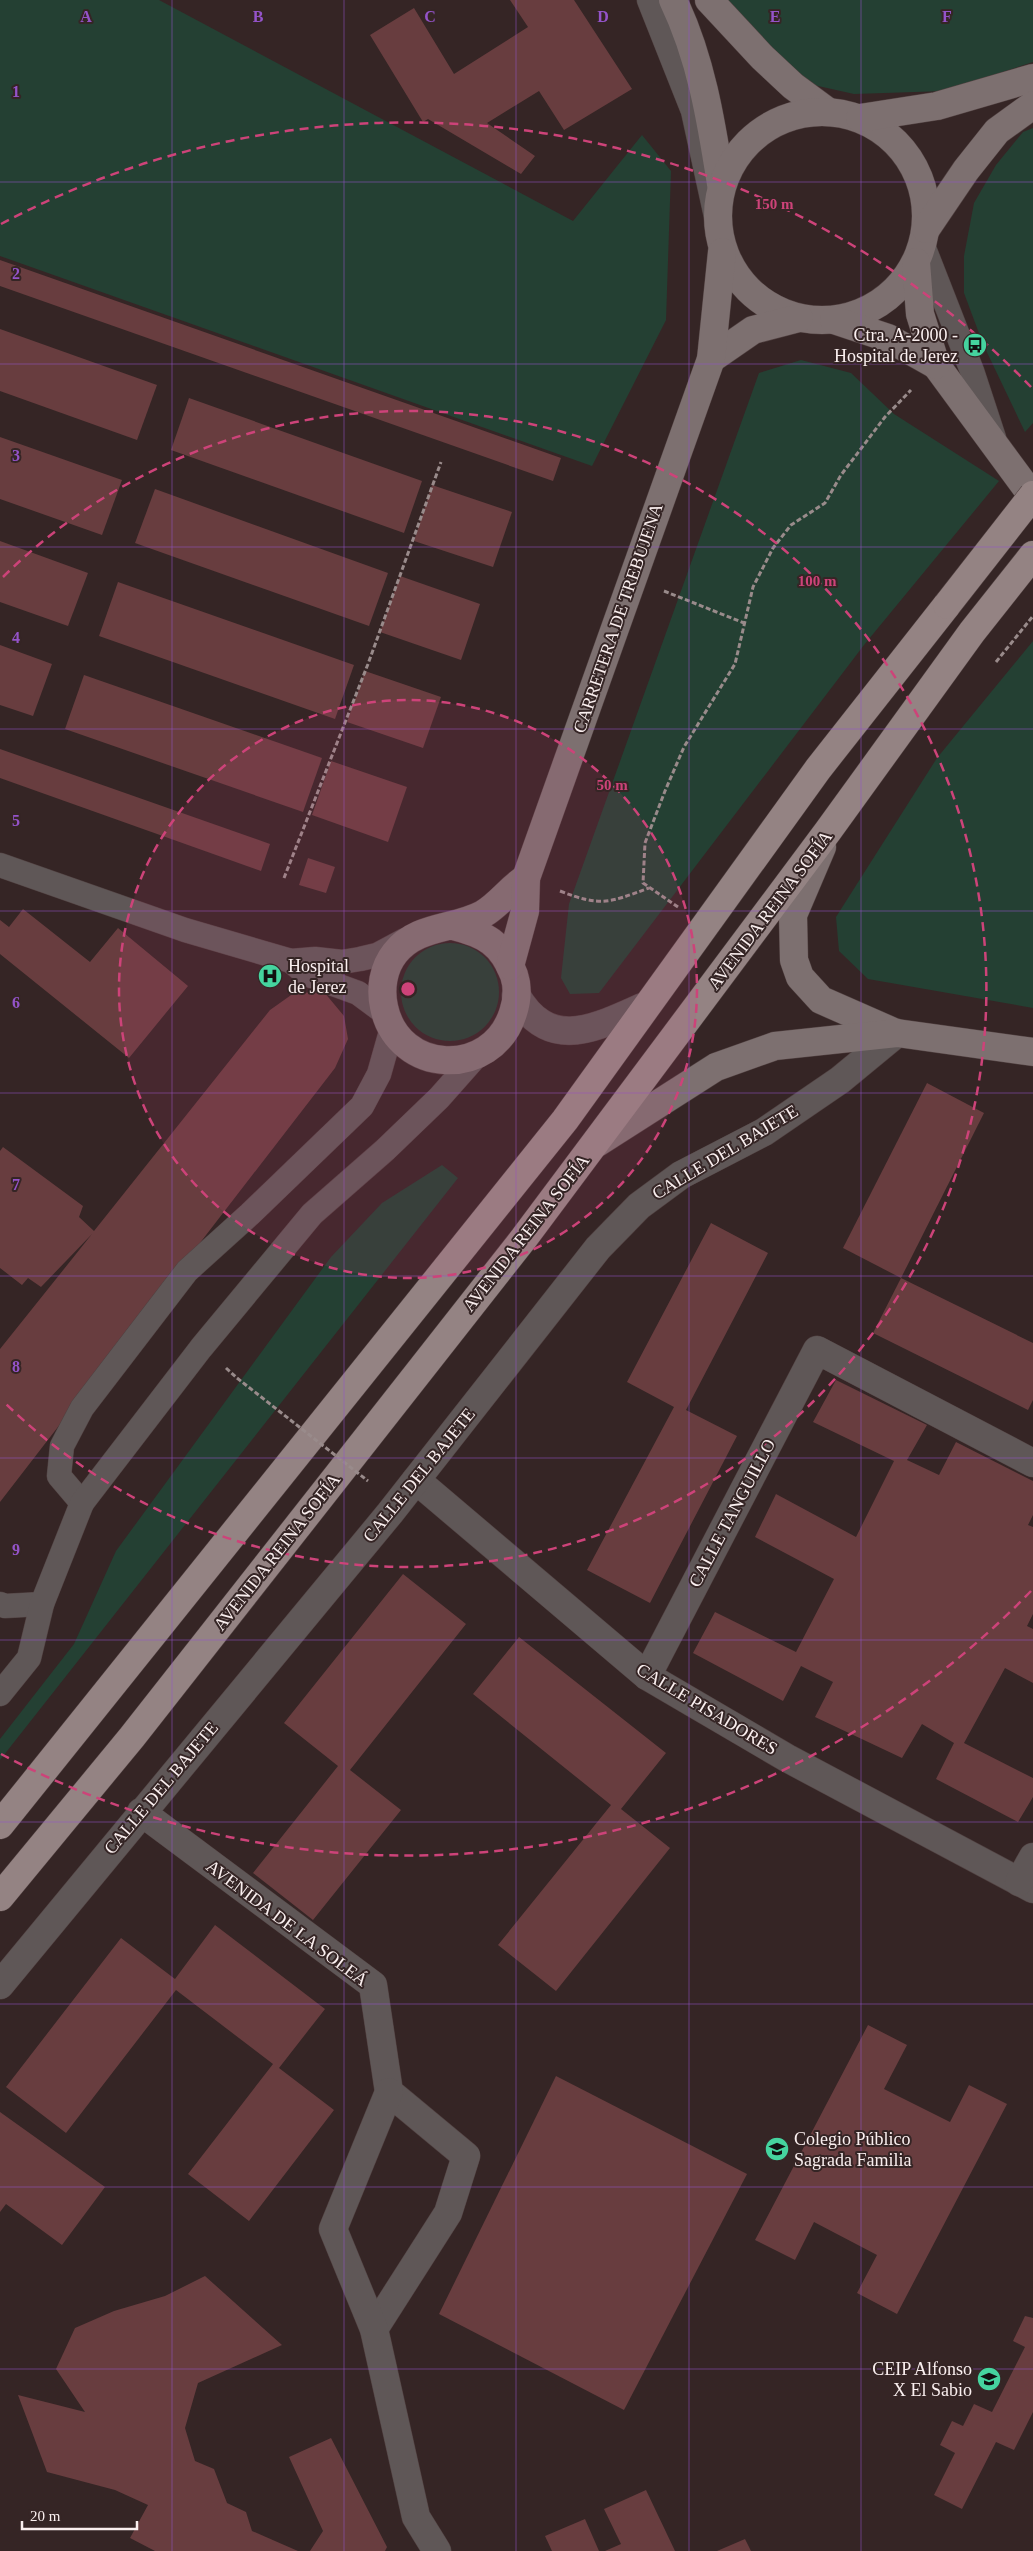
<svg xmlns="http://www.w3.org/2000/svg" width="1033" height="2551" viewBox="0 0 1033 2551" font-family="'Times New Roman',serif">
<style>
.green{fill:#244033}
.building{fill:#683d3f}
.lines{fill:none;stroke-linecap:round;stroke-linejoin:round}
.lane-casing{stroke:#514141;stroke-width:25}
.street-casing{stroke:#514141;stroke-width:29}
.secondary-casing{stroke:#514141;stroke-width:29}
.primary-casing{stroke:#514141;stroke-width:29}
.path{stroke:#998b8b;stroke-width:3;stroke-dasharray:5 2.5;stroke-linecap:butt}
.lane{stroke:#5f5757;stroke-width:24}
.street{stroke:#5f5757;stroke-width:28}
.secondary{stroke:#7d7070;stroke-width:28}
.primary{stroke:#948383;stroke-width:28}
.primary-bridge-casing{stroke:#514141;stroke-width:29;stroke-linecap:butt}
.path-bridge{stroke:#998b8b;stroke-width:3;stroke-dasharray:5 2.5;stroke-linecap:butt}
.primary-bridge{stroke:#948383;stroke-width:28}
.grid{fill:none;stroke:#9453c9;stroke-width:1;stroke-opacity:0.55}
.ring{fill:none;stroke:#cd4379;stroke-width:2.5;stroke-dasharray:9 6}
.labels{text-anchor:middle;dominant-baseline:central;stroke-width:4;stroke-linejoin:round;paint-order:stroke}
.poi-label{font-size:18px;fill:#faefef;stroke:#352525;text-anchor:end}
.street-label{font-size:18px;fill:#faefef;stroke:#352525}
.grid-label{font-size:16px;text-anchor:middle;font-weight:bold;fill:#9453c9;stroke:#352525;stroke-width:4;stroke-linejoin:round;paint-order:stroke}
.centre{fill:#cd4379;stroke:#352525;stroke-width:2.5}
.ring-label{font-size:15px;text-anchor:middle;font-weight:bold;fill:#cd4379;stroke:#352525;stroke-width:4;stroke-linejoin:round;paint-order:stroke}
</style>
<rect width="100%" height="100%" fill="#352525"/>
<g class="green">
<path d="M0,0h159l414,221 69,-86 29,36 -5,149 -74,146 -592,-210z"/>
<path d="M722,0h311v62l-88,29 -91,3 -76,-17z"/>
<path d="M1033,128v295l-8,9 -42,-88 -19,-51v-37l10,-53 22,-38 27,-33z"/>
<path d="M801,360l50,13 43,41 105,67 -135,164 -265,348 -29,1 -9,-16 8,-74 190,-531z"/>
<path d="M1033,641v367l-165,-29 -29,-28 -3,-34 101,-159z"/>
<circle cx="450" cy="992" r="49"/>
<path d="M442,1165l16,13 -458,582v-21l74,-95 42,-93 215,-294 51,-54z"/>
</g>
<g class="building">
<path d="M510,0h64l58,89 -68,41 -25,-39 -52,32 48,33 -14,18 -93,-55 -5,3 -53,-87 44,-27 40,66 74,-47z"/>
<path d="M0,260l561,198 -8,23 -553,-195z"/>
<path d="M0,329l157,56 -20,55 -137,-49z"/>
<path d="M189,398l233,83 -18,52 -233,-83z"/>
<path d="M0,437l122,43 -20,55 -102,-36z"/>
<path d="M432,485l80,27 -19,55 -79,-26z"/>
<path d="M155,489l233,84 -19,53 -234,-83z"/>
<path d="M0,541l88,32 -20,53 -68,-24z"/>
<path d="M400,576l80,28 -19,56 -81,-28z"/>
<path d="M118,582l236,83 -19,54 -236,-83z"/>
<path d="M0,645l52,19 -19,52 -33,-11z"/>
<path d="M365,671l76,26 -18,51 -76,-26z"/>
<path d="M84,675l238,83 -19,54 -238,-83z"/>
<path d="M0,749l270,95 -9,27 -261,-93z"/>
<path d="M331,761l76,26 -19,55 -76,-27z"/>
<path d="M308,858l27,9 -9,26 -27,-8z"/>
<path d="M23,909l67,53 28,-34 70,58 -59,72 -129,-104v-34l9,7z"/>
<path d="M324,992l20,24 4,23 -13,29 -335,434v-153l92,-115 -51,53 -13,-9 -6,7 -22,-17v-117l3,-4 80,59 -4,11 15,14 176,-221 24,-17z"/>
<path d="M927,1083l57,30 -83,165 -58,-30z"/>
<path d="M711,1223l57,30 -82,157 51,26 -87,167 -63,-33 87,-163 -47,-25z"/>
<path d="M901,1278l132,65v57l-5,10 -155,-77z"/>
<path d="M836,1380l91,45 -20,35 32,15 17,-33 77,39v34l-5,10 5,2v87l-6,12 6,3v54l-28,-15 -41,75 69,35v19l-15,25 -82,-43 18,-36 -32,-19 -20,34 -87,-41 18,-35 -32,-16 -18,35 -90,-48 22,-41 81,40 38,-73 -79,-42 21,-43 80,43 38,-76 -81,-39z"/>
<path d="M403,1574l63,50 -116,146 51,40 -88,110 -60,-47 85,-107 -54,-43z"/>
<path d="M519,1637l147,116 -45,56 49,39 -114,143 -58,-46 113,-140 -138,-111z"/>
<path d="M215,1925l110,84 -46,59 55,42 -85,111 -61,-47 85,-110 -97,-74 -110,143 -60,-46 115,-149 54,41z"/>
<path d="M868,2025l39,20 -23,44 66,33 19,-37 38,19 -110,210 -40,-21 20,-38 -63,-33 -19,38 -40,-20z"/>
<path d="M556,2076l191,98 -123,236 -185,-96z"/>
<path d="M0,2112l105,75 -43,58 -56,-41 -6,8z"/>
<path d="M205,2276l77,69 -84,38 -13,45 10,33 19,8 13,34 19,9 6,19 46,20h-143l-25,-13 18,-33 -33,-15 -68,-18 -29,-77 67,17 -29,-43 19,-41 39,-17 51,-15z"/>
<path d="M1025,2316l8,2v94l-19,38 -18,-8 -34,67 -28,-14 21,-42 -15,-8 12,-24 11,5 11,-22 18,8 33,-65 -12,-6z"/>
<path d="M331,2438l56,109 -2,4h-75l13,-20 -34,-74z"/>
<path d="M646,2490l29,61h-70l16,-7 -17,-35z"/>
<path d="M585,2519l14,32h-47l-7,-15z"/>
<path d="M745,2539l6,12h-34z"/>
</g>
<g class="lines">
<g class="lane-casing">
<g id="lane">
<path d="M649,0l44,111 24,110"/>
<path d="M922,243l50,128 22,67"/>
<path d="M0,865l185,65 106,31 24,-2 27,3 18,-3 17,-4 28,-15"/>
<path d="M291,961l15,13 52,19 27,20"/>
<path d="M82,1503l-23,-27 3,-30 20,-38 105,-137 63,-57 112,-108 17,-32 13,-46"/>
<path d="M0,1604l5,2 37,-2"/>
<path d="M0,1694l29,-36 13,-54 40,-101 119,-155 111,-134 73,-64 54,-52 39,-44"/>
</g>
</g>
<g class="street-casing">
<g id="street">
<path d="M516,995c35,60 82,31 131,10"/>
<path d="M416,1480l231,196 140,82 246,131"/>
<path d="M647,1676l170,-326 216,113"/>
<path d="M141,1812l232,173 16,107 77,64 -18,57 -74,116"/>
<path d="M1019,1882l14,-25"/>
<path d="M0,1985l390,-472 208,-265 41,-42 42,-31 83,-43 76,-52 57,-47"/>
<path d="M389,2092l-56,137 41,100 42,188 21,34"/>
</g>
</g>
<g class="secondary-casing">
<g id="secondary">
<path d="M673,0c28,58 38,120 48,184"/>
<path d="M709,0l53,57 31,29 34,25"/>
<circle cx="822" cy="216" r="104"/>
<path d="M860,118l77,-12 96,-28"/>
<path d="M926,229l40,-59 31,-39 36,-26"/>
<path d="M916,262l4,52 16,51 97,132"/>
<path d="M834,320l54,18 48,27"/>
<path d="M711,359l42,-29 46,-12"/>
<path d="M822,847l-29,68 1,45 6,17 21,23 75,33"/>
<path d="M453,926c32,8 49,17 61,49 4,12 3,26 -1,38 -21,66 -115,62 -129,-6 -4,-18 -1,-39 11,-54 22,-28 58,-23 88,-39 17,-10 27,-26 43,-36"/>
<path d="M510,966l15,-55 1,-33 185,-519 11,-107"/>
<path d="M597,1143l119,-76 59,-21 122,-13 136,19"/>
</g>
</g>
<g class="primary-casing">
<g id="primary">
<path d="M0,1825l565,-705 253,-351 129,-164"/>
<path d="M0,1897l132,-160 392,-499 304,-407 144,-199 61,-77"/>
</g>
</g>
<g class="path">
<path d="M664,591l80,32"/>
<path d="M996,662l37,-46"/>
<path d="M284,878l84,-214 73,-202"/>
<path d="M560,891c41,16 48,12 89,-3"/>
<path d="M678,907l-35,-24 2,-40 20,-52 19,-44 51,-83 18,-77 20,-39 18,-23 34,-22 16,-28 44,-58 26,-27"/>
<path d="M226,1368l11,10"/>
</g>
<use href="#lane" class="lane"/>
<use href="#street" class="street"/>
<use href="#secondary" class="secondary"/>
<use href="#primary" class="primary"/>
<g class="primary-bridge-casing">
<path id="primary-bridge" d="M947,605l86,-110"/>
</g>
<path class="path-bridge" d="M237,1378l131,103"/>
<use href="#primary-bridge" class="primary-bridge"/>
</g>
<path class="grid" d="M172,0v2551M344,0v2551M516,0v2551M689,0v2551M861,0v2551M0,182h1033M0,364h1033M0,547h1033M0,729h1033M0,911h1033M0,1093h1033M0,1276h1033M0,1458h1033M0,1640h1033M0,1822h1033M0,2004h1033M0,2187h1033M0,2369h1033"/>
<circle cx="408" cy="989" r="289" fill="#cd4379" fill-opacity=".12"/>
<g class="ring">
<circle cx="408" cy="989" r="289"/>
<path d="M3 577A578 578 0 1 1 3 1401"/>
<path d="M1031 1591A866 866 0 0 1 1 1754M1 224A866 866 0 0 1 1031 387"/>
</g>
<defs>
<g id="bus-disc" transform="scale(1.25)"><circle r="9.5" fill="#45d49f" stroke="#352525"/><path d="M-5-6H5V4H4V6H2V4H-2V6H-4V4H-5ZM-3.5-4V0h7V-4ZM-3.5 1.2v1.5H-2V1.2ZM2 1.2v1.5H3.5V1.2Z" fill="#111"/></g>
<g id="hospital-disc" transform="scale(1.25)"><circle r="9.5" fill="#45d49f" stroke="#352525"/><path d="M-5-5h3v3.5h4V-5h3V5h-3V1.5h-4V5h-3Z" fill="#111"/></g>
<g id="university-disc" transform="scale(1.25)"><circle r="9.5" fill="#45d49f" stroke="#352525"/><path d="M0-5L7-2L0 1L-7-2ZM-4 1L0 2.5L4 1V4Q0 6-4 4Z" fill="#111"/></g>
<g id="school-disc" transform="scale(1.25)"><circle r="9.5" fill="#45d49f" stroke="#352525"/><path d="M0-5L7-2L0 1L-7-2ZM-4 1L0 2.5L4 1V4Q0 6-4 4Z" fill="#111"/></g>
</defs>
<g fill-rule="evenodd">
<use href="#bus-disc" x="975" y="345"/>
<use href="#hospital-disc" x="270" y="976"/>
<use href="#university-disc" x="777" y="2149"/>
<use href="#school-disc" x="989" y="2379"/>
</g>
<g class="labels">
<g class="poi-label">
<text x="958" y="335">Ctra. A-2000 -<tspan x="958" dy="21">Hospital de Jerez</tspan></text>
<text x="288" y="966" text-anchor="start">Hospital<tspan x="288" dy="21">de Jerez</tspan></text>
<text x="794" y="2139" text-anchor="start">Colegio Público<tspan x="794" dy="21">Sagrada Familia</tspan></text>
<text x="972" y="2369">CEIP Alfonso<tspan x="972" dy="21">X El Sabio</tspan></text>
</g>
<g class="street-label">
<text transform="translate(618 618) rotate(-71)">CARRETERA DE TREBUJENA</text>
<text transform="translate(770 910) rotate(-53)">AVENIDA REINA SOFÍA</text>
<text transform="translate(725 1152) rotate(-31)">CALLE DEL BAJETE</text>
<text transform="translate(526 1233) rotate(-52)">AVENIDA REINA SOFÍA</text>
<text transform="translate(419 1475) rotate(-51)">CALLE DEL BAJETE</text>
<text transform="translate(732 1513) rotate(-62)">CALLE TANGUILLO</text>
<text transform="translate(277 1552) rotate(-52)">AVENIDA REINA SOFÍA</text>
<text transform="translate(707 1709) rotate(31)">CALLE PISADORES</text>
<text transform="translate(161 1788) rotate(-50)">CALLE DEL BAJETE</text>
<text transform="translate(287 1923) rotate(37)">AVENIDA DE LA SOLEÁ</text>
</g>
</g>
<g class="grid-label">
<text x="86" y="22">A</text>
<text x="258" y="22">B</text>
<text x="430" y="22">C</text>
<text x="603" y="22">D</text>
<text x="775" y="22">E</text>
<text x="947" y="22">F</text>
<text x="16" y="97">1</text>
<text x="16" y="279">2</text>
<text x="16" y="461">3</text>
<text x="16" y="643">4</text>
<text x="16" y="826">5</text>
<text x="16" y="1008">6</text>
<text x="16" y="1190">7</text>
<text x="16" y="1372">8</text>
<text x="16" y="1555">9</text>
</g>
<circle cx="408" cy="989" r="8" class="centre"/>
<g class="ring-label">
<text x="774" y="209">150 m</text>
<text x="817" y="586">100 m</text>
<text x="612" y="790">50 m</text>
</g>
<path d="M22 2521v8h115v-8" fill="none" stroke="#faefef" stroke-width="2.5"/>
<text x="30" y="2521" font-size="15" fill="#faefef" stroke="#352525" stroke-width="4" paint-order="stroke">20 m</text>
</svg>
